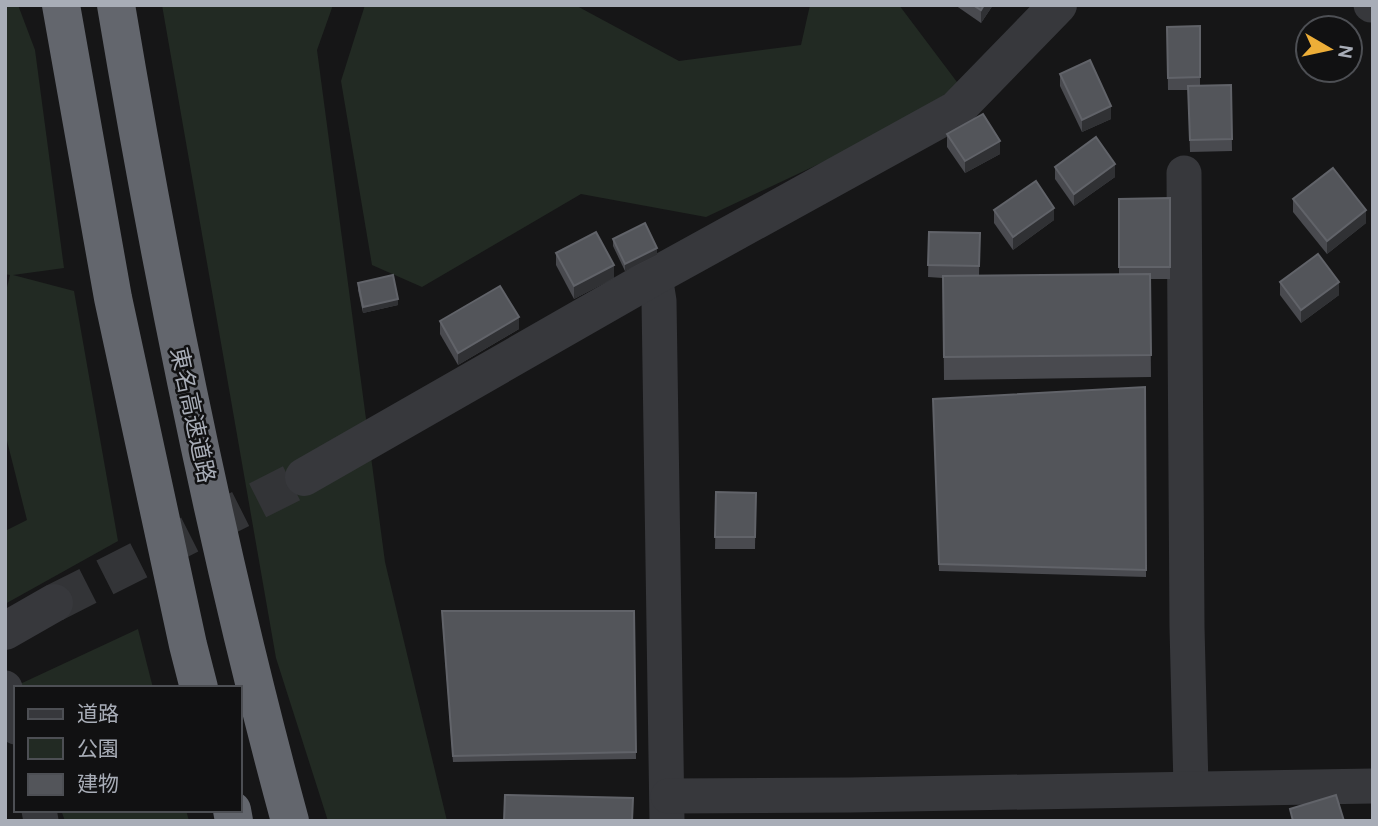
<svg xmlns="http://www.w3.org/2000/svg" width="1378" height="826" viewBox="0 0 1378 826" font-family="Cabin,'Noto Sans JP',sans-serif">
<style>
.green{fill:#222a23}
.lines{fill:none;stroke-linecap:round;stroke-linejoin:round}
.tertiary-tunnel{stroke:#333437;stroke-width:38;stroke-dasharray:38 19;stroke-linecap:butt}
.minor{stroke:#37383c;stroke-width:35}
.tertiary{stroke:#37383c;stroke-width:38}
.motorway{stroke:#63666d;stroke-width:38}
.wall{fill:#494a4f}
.shaded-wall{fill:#303134}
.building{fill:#53555a;stroke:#616369;stroke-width:2}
.labels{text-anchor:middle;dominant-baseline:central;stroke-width:5;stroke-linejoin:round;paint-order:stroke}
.street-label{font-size:23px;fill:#a8adb7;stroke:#111112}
</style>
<rect width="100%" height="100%" fill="#161617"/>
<g class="green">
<path d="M5,5h13l17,45 29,218 -51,7 61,16 44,250 -113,63v-73l22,-11 -22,-87v-138l5,-20 -5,-1z"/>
<path d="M162,5h171l-16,45 68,512 62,259h-119l-52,-163z"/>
<path d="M365,5h210l104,56 122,-16 9,-40h89l61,81 -107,62 -147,69 -125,-23 -159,93 -50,-22 -31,-184z"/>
<path d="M138,629l15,59h-132l-1,-4z"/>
<path d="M61,810h125l3,11h-124z"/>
</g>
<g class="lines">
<path class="tertiary-tunnel" d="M54,603l250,-126"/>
<g class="minor">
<path d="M1371,5h2"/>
<path d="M1184,173l3,454 4,160"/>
<path d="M655,276l4,25 8,520"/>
<path d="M5,688l11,39"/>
<path d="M668,796l182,-1 523,-9"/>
<path d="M39,810l2,11"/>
</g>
<g class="tertiary">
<path d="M304,477l351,-201 301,-166 102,-105"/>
<path d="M5,631l49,-28"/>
</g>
<g class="motorway">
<path d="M61,5l52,293 75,347 11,43"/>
<path d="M116,5c46,274 101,548 174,816"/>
<path d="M232,810l2,11"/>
</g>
</g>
<g class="wall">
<path d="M955,5h38l-12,18z"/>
<path d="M1200,26v60l31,-1 1,66 -42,1 -2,-62h-20l-1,-63z"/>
<path d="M1060,74l51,45 -29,13 -22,-46z"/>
<path d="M947,134l53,20 -35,19 -18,-26z"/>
<path d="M1055,167l60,10 -41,29 -19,-27z"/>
<path d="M1170,198v81h-20l1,98 -207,3 -1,-102 -15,-1 1,-45 51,1 -1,43 140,-2v-75z"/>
<path d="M1293,199l73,24 -39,31 -34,-42z"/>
<path d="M994,210l60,10 -41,30 -19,-27z"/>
<path d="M613,239l44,16 -32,16 -12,-25z"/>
<path d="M556,253l58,25 -40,21 -18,-34z"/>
<path d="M1280,282l59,13 -38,28 -21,-28z"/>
<path d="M358,283l40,22 -35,8 -5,-23z"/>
<path d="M440,321l79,8 -61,36 -18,-31z"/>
<path d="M1145,387l1,190 -207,-6 -6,-172z"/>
<path d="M716,492l40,1 -1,56h-40z"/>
<path d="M634,611l2,148 -183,3 -11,-145z"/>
</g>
<g class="shaded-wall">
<path d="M984,5h9l-12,18v-13z"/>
<path d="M1111,106v13l-29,13v-12z"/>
<path d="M1000,141v13l-35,19v-12z"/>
<path d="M1115,164v13l-41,29v-12z"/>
<path d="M1054,208v12l-41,30v-13z"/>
<path d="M1366,210v13l-39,31v-13z"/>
<path d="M657,248v7l-32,16v-7z"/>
<path d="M614,265v13l-40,21v-13z"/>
<path d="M1339,282v13l-38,28v-13z"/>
<path d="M398,299v6l-35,8v-6z"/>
<path d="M519,317v12l-61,36v-12z"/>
</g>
<g class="building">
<path d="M973,5h11l-3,5z"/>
<path d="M1200,26v51l-32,1 -1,-51z"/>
<path d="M1090,60l21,46 -29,14 -22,-46z"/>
<path d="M1231,85l1,54 -42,1 -2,-54z"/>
<path d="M983,114l17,27 -35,20 -18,-27z"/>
<path d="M1096,137l19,27 -41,30 -19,-27z"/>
<path d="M1333,168l33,42 -39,31 -34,-42z"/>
<path d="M1036,181l18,27 -41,29 -19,-27z"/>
<path d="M1170,198v69h-51v-68z"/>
<path d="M645,223l12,25 -32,16 -12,-25z"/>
<path d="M596,232l18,33 -40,21 -18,-33z"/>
<path d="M929,232l51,1 -1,33 -51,-1z"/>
<path d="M1318,254l21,28 -38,28 -21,-28z"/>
<path d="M1150,274l1,81 -207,2 -1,-81z"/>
<path d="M393,275l5,24 -35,8 -5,-24z"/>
<path d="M500,286l19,31 -61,36 -18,-32z"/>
<path d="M1145,387l1,183 -207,-6 -6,-165z"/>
<path d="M716,492l40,1 -1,44h-40z"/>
<path d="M442,611h192l2,141 -183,4z"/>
<path d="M505,795l128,3 -1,23h-128z"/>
<path d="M1336,795l8,26h-51l-3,-12z"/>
</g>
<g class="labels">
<g class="street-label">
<text transform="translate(193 415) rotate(78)">東名高速道路</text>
</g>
</g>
<rect width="1378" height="826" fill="none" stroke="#a8adb7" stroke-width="14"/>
<rect x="14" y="686" width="228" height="126" fill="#111112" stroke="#4d4f54" stroke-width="2"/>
<rect x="28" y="709" width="35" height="10" fill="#37383c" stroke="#4d4f54" stroke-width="2"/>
<text x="77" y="721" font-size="21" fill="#a8adb7">道路</text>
<rect x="28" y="738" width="35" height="21" fill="#222a23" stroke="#4d4f54" stroke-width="2"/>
<text x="77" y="756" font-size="21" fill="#a8adb7">公園</text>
<rect x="28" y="774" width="35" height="21" fill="#53555a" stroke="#4d4f54" stroke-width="2"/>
<text x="77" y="791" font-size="21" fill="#a8adb7">建物</text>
<g transform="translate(1329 49) rotate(99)"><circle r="33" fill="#111112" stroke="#4d4f54" stroke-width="2"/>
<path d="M0-5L12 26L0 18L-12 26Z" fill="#edae38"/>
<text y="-10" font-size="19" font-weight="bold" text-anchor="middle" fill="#a8adb7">N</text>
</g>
</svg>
